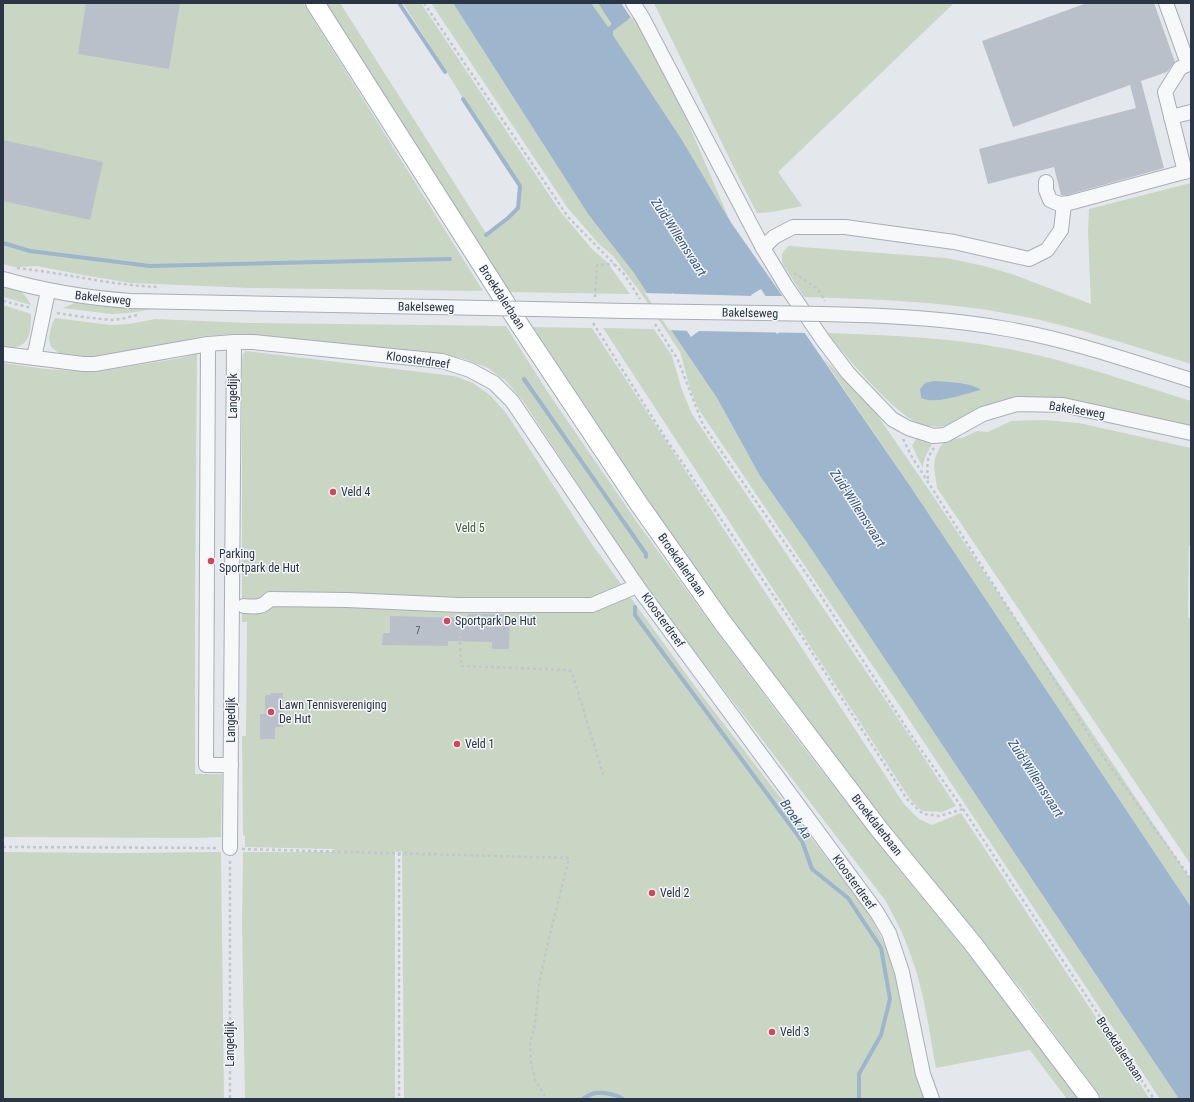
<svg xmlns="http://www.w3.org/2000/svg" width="1194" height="1102" viewBox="0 0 1194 1102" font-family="'Roboto Condensed',sans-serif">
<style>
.green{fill:#c9d6c4;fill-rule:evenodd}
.water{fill:#9db5cd;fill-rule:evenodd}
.pier{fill:#e4e7ec}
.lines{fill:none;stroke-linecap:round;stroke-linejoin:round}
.stream{stroke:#9db5cd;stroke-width:4}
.building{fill:#bac0ca}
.minor-casing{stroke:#a8aeb7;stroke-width:16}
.major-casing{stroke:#a2abb8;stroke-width:20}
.path{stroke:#c2c5cb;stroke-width:2.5;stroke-dasharray:3 3;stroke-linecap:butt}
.minor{stroke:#f7f8fa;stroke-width:14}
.major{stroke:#fff;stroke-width:18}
.minor-bridge-casing{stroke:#a8aeb7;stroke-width:16;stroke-linecap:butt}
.minor-bridge{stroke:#f7f8fa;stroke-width:14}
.poi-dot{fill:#d5455d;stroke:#f4f6f9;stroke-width:1.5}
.labels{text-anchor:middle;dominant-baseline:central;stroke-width:3;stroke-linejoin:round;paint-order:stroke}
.number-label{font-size:10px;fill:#4e5866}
.street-label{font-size:12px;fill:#2a3545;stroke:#f4f6f9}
.poi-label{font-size:12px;fill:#2a3545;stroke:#f4f6f9;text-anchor:start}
.park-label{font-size:12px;fill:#406237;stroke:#f4f6f9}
.water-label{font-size:13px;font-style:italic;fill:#32547c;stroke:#f4f6f9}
</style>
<rect width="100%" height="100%" fill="#e4e7ec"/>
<g class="green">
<path d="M3,3h300l180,288 -233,-3 -119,-5 -48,-8 -46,-9 -22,1 -12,-3z"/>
<path d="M325,3h15l146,230 25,-15 8,-17 -1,-16 -115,-182h18l139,208 32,38 15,13 23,32 -124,-2z"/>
<path d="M431,3h22l135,211 46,59 39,60 44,65 43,78 50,71 369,552h-19l-254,-384 -207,-305 -9,-22 -10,-36 -39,-59 -28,-37 -15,-13 -31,-36z"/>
<path d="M591,3h7c5,7 11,14 13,22l-3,2 -2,-1z"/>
<path d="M654,3h300l-176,169 24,34 -30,6 -15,1 -18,-35z"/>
<path d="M628,18c9,0 13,3 19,9l83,194 -48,-81 -69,-105v-4l15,-11z"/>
<path d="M1191,183v181c-60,-18 -120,-39 -181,-50 -68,-13 -138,-15 -206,-17l-22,-34v-9l5,-7 2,-1 157,12 38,8 31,9 76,29 -3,-72 1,-23z"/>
<path d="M3,286c16,4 20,4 28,19l-28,-8z"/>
<path d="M77,302l57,6 19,1 -25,4 -17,1 -48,-6z"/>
<path d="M3,305l28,9c0,20 -2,37 -28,33z"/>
<path d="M55,318l56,7 18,-1 26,-5 94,4 257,3 41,65 92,134 84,115 84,112 95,121 106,129 71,97h-12l-37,-49 -94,18c-7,-38 -12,-78 -26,-115 -6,-18 -15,-35 -25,-53l-236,-308 -126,-191 -17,-20 -18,-13 -27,-10 -24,-4 -170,-18 -35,-2 -28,2 -89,19 -28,3 -27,-4 -9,-7 -2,-9 2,-11z"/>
<path d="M528,327l64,1 312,476 15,15 13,6 29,-12 189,286h-48l-80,-109 -105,-129 -95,-120 -84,-112 -84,-115z"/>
<path d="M603,328l51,1 18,27 10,34 10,24 207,306 57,86 -14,6 -20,-1 -12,-12z"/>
<path d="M827,333c59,2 118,4 176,15 63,11 127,34 188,53v25l-135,-27 -105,26c-11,2 -23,3 -33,-2 -15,-7 -26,-19 -38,-30 -19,-19 -36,-39 -53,-60zM920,389l61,1 -35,9 -12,1 -13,-2z"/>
<path d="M246,351l208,25 19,7 18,13 15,17 83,127 105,145 174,227 22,43 36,144h-522l-2,-248 -7,1v247h-150l-3,-174 1,-73h91v-3l-89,-2v-11l-2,-1 -1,-99h4l1,-114h-5v-261l1,-7z"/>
<path d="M197,354l-2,241v179h27l-1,63 -26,1 -192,-1v-474l43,6 31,2h25l79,-13z"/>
<path d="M823,358l48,48 58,84 262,390v27l-283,-424z"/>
<path d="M1044,420l35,3 112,25v97h-2l-1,73h3v247l-254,-377 -3,-21 1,-9 5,-11 8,-8 14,-1 15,-7 11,1 23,-11z"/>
<path d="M917,437l16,5c-4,8 -10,16 -10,26l-11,-22z"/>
<path d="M3,852l120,1 98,-1 3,247h-221z"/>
</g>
<g class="water">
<path d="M453,3h138l17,24 3,-2v-2l-13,-20h23l10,15h-2l-1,2 -15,11v4l69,105 48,81 60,86 14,25 104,151 283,424v192h-12l-369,-552 -50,-71 -43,-78 -44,-65 -39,-60 -46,-59zM761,289l25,39 -9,6 -26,-39zM673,293l26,38 -8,6 -26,-38z"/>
<path d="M934,381c13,1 36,1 47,9 -17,4 -44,15 -60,8l-1,-9 5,-6z"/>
</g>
<path class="pier" d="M645,293l109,3 23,35 6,-4 -20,-31h22l23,37 -111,-2 -24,-36 -6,4 22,32 -20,-1z"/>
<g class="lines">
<g class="stream">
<path d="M399,3l46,69"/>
<path d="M463,99l57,87 -2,22 -10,10 -22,17"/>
<path d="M3,243l27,8 120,15 300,-7"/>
<path d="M524,379l122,175v3"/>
<path d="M635,607v8l8,11 159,215 10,28 36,29 33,50 9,51 -9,36 -22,39v25"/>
<path d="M583,1099c3,-2 6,-4 9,-5 9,-3 23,0 31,5"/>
</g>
</g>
<g class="building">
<path d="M86,3h94l-11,66 -91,-15z"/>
<path d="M1087,3h67l21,59 -8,10 -26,9 23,87 -97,27h-6l-7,-28 -66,17 -9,-35 157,-41 -6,-23 -117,42 -31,-86z"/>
<path d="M3,140l100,22 -13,58 -87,-19z"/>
<path d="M468,614h42l-1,35h-17v-7l-44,-1v5l-66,-1 1,-12h7v-17l78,2z"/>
<path d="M271,693h12v34h-8v12h-15v-25h5v-19h6z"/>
</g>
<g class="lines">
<g class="minor-casing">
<g id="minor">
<path d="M633,3l9,14 121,231 23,38 37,54 25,33 44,46 16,9 16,5 9,3 12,-1 38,-21 34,-10 46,1 128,28"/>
<path d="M1166,3l22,61"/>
<path d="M1171,117l20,-5"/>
<path d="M1185,172l-20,-80 15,-24 11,-5"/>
<path d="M1046,182v8l4,10 9,4 10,-1 122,-33"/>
<path d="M763,248l11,-11 19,-10h52l109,15 75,17 18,-9 14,-20 3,-26"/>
<path d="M3,279c42,12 85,19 128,22l354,7"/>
<path d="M533,309l94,2"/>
<path d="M823,314c62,1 124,4 184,15 63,11 123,32 184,51"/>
<path d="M208,344l-2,421h25"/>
<path d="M3,354l80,10h12l113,-20 26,-2h19l189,19 28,9 24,13 18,18 125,185 239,325 13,22 13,39 21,102 9,25"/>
<path d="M34,358l14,-67"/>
<path d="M244,606c11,1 18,2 26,-7l77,1 112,5h133l45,-19"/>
<path d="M230,848l4,-506"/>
</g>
</g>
<g class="major-casing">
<path id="major" d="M315,3l206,324 118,177 84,119 156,206 95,116 116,154"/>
</g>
<g class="path">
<path d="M424,3l144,214 56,57 16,25"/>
<path d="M17,268c47,5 93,17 140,19"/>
<path d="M794,273l24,16 7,12"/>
<path d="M595,297l2,-32 17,-1"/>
<path d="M3,301l29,7"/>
<path d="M57,313l26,4 28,3 10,-1 16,-4"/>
<path d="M593,323l73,116 138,201 103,159 16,15 16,2 24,-7"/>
<path d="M655,324l23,36 25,65 109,157 103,159 48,68 191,290"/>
<path d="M903,439l9,18 190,298 89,124"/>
<path d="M928,479c-1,-12 -2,-21 6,-31"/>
<path d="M459,618l2,48 108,4 3,3 32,104"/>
<path d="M3,847l216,1"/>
<path d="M242,849l327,9 -21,84 -9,42 -4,40 -5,20 1,18 4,17 9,16 -1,4"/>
<path d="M399,853v246"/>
<path d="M230,861v238"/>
</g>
<use href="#minor" class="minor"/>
<use href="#major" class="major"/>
<g class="minor-bridge-casing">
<g id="minor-bridge">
<path d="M485,308l48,1"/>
<path d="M627,311l196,3"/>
</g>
</g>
<use href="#minor-bridge" class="minor-bridge"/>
</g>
<g class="poi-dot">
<circle cx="333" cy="492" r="4"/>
<circle cx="211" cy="561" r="4"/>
<circle cx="447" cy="621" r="4"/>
<circle cx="271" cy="712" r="4"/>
<circle cx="457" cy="744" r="4"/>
<circle cx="652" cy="893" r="4"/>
<circle cx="772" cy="1032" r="4"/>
</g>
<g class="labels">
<g class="number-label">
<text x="418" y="630">7</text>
</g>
<g class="street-label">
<text transform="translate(502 297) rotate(57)">Broekdalerbaan</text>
<text transform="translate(103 298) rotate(6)">Bakelseweg</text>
<text transform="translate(426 307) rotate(1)">Bakelseweg</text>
<text transform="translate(750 313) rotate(1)">Bakelseweg</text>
<text transform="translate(418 360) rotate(8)">Kloosterdreef</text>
<text transform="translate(233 396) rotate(-90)">Langedijk</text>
<text transform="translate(1077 410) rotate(9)">Bakelseweg</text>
<text transform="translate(682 565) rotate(55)">Broekdalerbaan</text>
<text transform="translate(663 620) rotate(54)">Kloosterdreef</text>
<text transform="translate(231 720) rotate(-90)">Langedijk</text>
<text transform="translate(877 825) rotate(52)">Broekdalerbaan</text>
<text transform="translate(854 882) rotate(54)">Kloosterdreef</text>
<text transform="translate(230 1044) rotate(-90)">Langedijk</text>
<text transform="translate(1120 1049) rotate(56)">Broekdalerbaan</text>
</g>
<g class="poi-label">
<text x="341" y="492">Veld 4</text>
<text x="219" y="554">Parking<tspan x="219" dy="14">Sportpark de Hut</tspan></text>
<text x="455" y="621">Sportpark De Hut</text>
<text x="279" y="705">Lawn Tennisvereniging<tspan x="279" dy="14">De Hut</tspan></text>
<text x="465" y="744">Veld 1</text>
<text x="660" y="893">Veld 2</text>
<text x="780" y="1032">Veld 3</text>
</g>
<g class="park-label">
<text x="470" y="528">Veld 5</text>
</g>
<g class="water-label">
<text transform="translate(679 237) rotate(57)">Zuid-Willemsvaart</text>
<text transform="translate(858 508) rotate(57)">Zuid-Willemsvaart</text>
<text transform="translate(1036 778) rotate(57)">Zuid-Willemsvaart</text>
<text transform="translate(796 819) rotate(56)">Broek Aa</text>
</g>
</g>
<rect width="1194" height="1102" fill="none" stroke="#2a3545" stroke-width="8"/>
</svg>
